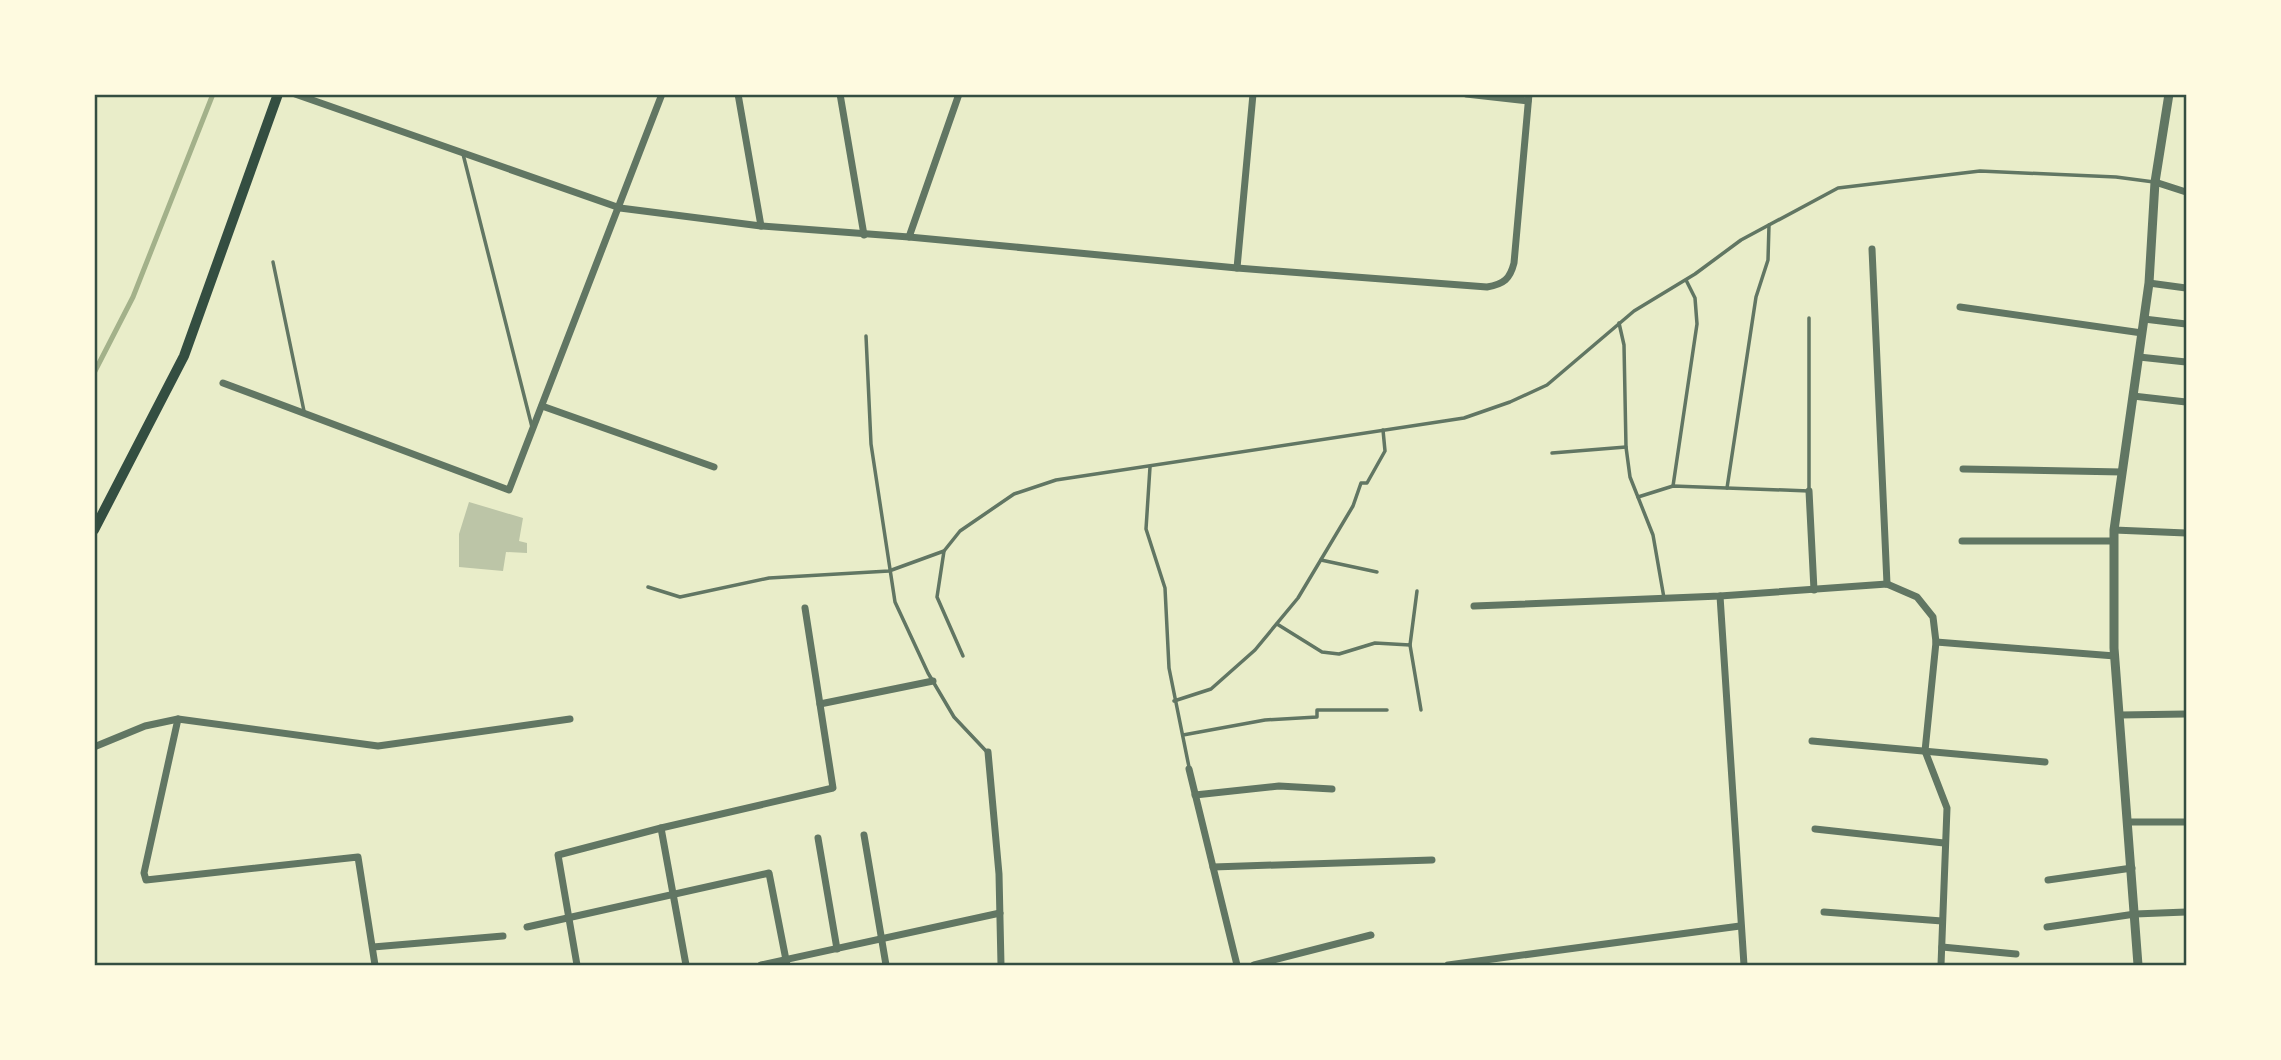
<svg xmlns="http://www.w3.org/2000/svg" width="2281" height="1060" viewBox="0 0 2281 1060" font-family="'Varela Round',sans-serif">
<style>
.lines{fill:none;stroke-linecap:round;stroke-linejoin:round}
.stream{stroke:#a3b18a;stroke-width:5}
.building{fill:#bcc5a7}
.service{stroke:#617663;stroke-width:3.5}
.minor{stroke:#617663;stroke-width:7}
.tertiary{stroke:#617663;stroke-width:9}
.secondary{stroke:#344e41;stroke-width:10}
.neatline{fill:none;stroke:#344e41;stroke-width:2.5}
</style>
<rect width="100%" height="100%" fill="#e9edc9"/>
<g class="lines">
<path class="stream" d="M94,373l39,-76 80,-203"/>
</g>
<path class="building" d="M469,502l54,16 -4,23 8,2v10l-21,-1 -3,19 -44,-4v-33z"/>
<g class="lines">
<g class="service">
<path d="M463,154l69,273"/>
<path d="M273,262l31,149"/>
<path d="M1619,323l5,22 2,102 4,30 23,58 11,63"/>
<path d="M866,336l5,108 24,158 33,71 26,44 33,35"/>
<path d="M1552,453l74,-6"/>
<path d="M1150,467l-4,62 19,59 4,80 20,99"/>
<path d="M1673,486l24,-162 -2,-26 -9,-18"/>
<path d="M1727,488l29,-191 12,-37 1,-35"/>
<path d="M1638,497l35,-11 136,5v-173"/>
<path d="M944,551l-7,46 26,59"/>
<path d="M1321,560l56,12"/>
<path d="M648,587l32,10 89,-19 120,-7 55,-20 16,-20 54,-37 42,-14 408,-62 46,-16 37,-17 87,-74 61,-37 46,-34 97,-52 142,-17 136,6 38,5"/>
<path d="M1277,624l45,28 17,2 36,-11 35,2 7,-54"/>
<path d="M1410,645l11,65"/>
<path d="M1174,701l37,-12 44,-39 43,-52 55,-92 8,-23h6l18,-32 -2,-21"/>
<path d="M1183,735l82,-15 52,-3v-7h70"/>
</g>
<g class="minor">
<path d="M295,94l325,114 141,18 148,11 328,31 250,19c17,-3 23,-8 27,-24l15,-169"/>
<path d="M738,94l23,132"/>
<path d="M840,94l24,141"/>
<path d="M1466,94l62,7"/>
<path d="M2155,182l31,10"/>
<path d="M909,237l50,-143"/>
<path d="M1872,249l15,335"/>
<path d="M1237,268l16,-174"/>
<path d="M2149,283l37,5"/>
<path d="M1960,307l182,26"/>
<path d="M2144,319l42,5"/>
<path d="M2139,357l47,5"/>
<path d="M223,383l286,107 153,-396"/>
<path d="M2133,396l53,6"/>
<path d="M542,406l172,61"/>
<path d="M1963,469l159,3"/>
<path d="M1809,491l5,99"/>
<path d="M2114,530l72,3"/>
<path d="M1962,541h152"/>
<path d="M1720,596l24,369"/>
<path d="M1474,606l246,-10 167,-12 30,13 16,20 3,25 -11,109 22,57 -6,157"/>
<path d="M1936,642l179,14"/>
<path d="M820,704l113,-23"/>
<path d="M2120,715l66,-1"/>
<path d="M178,719l-34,154 2,7 212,-23 17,108"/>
<path d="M1812,741l233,21"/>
<path d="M94,747l51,-21 33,-7 200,27 192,-27"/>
<path d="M988,752l11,122 2,91"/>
<path d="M1189,769l48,196"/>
<path d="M1195,795l84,-9 53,3"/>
<path d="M2129,822h57"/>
<path d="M661,828l25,137"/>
<path d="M1815,829l129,14"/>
<path d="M864,835l22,130"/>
<path d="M818,838l19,111"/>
<path d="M1213,867l219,-7"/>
<path d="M2048,880l84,-12"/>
<path d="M1824,912l118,9"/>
<path d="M527,927l242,-54 18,92"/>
<path d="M2047,927l88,-13 51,-2"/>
<path d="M373,947l130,-11"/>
<path d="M1942,947l74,7"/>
<path d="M577,965l-19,-110 103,-27 172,-40 -28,-180"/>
<path d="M761,965l239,-52"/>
<path d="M1254,965l117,-30"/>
<path d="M1448,965l292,-39"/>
</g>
<path class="tertiary" d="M2138,965l-24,-317v-118l35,-247 6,-101 14,-88"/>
<path class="secondary" d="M94,530l90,-174 94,-262"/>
</g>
<rect width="2281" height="1060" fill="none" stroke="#fefae0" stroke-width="192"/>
<rect x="96" y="96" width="2089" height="868" class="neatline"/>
</svg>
